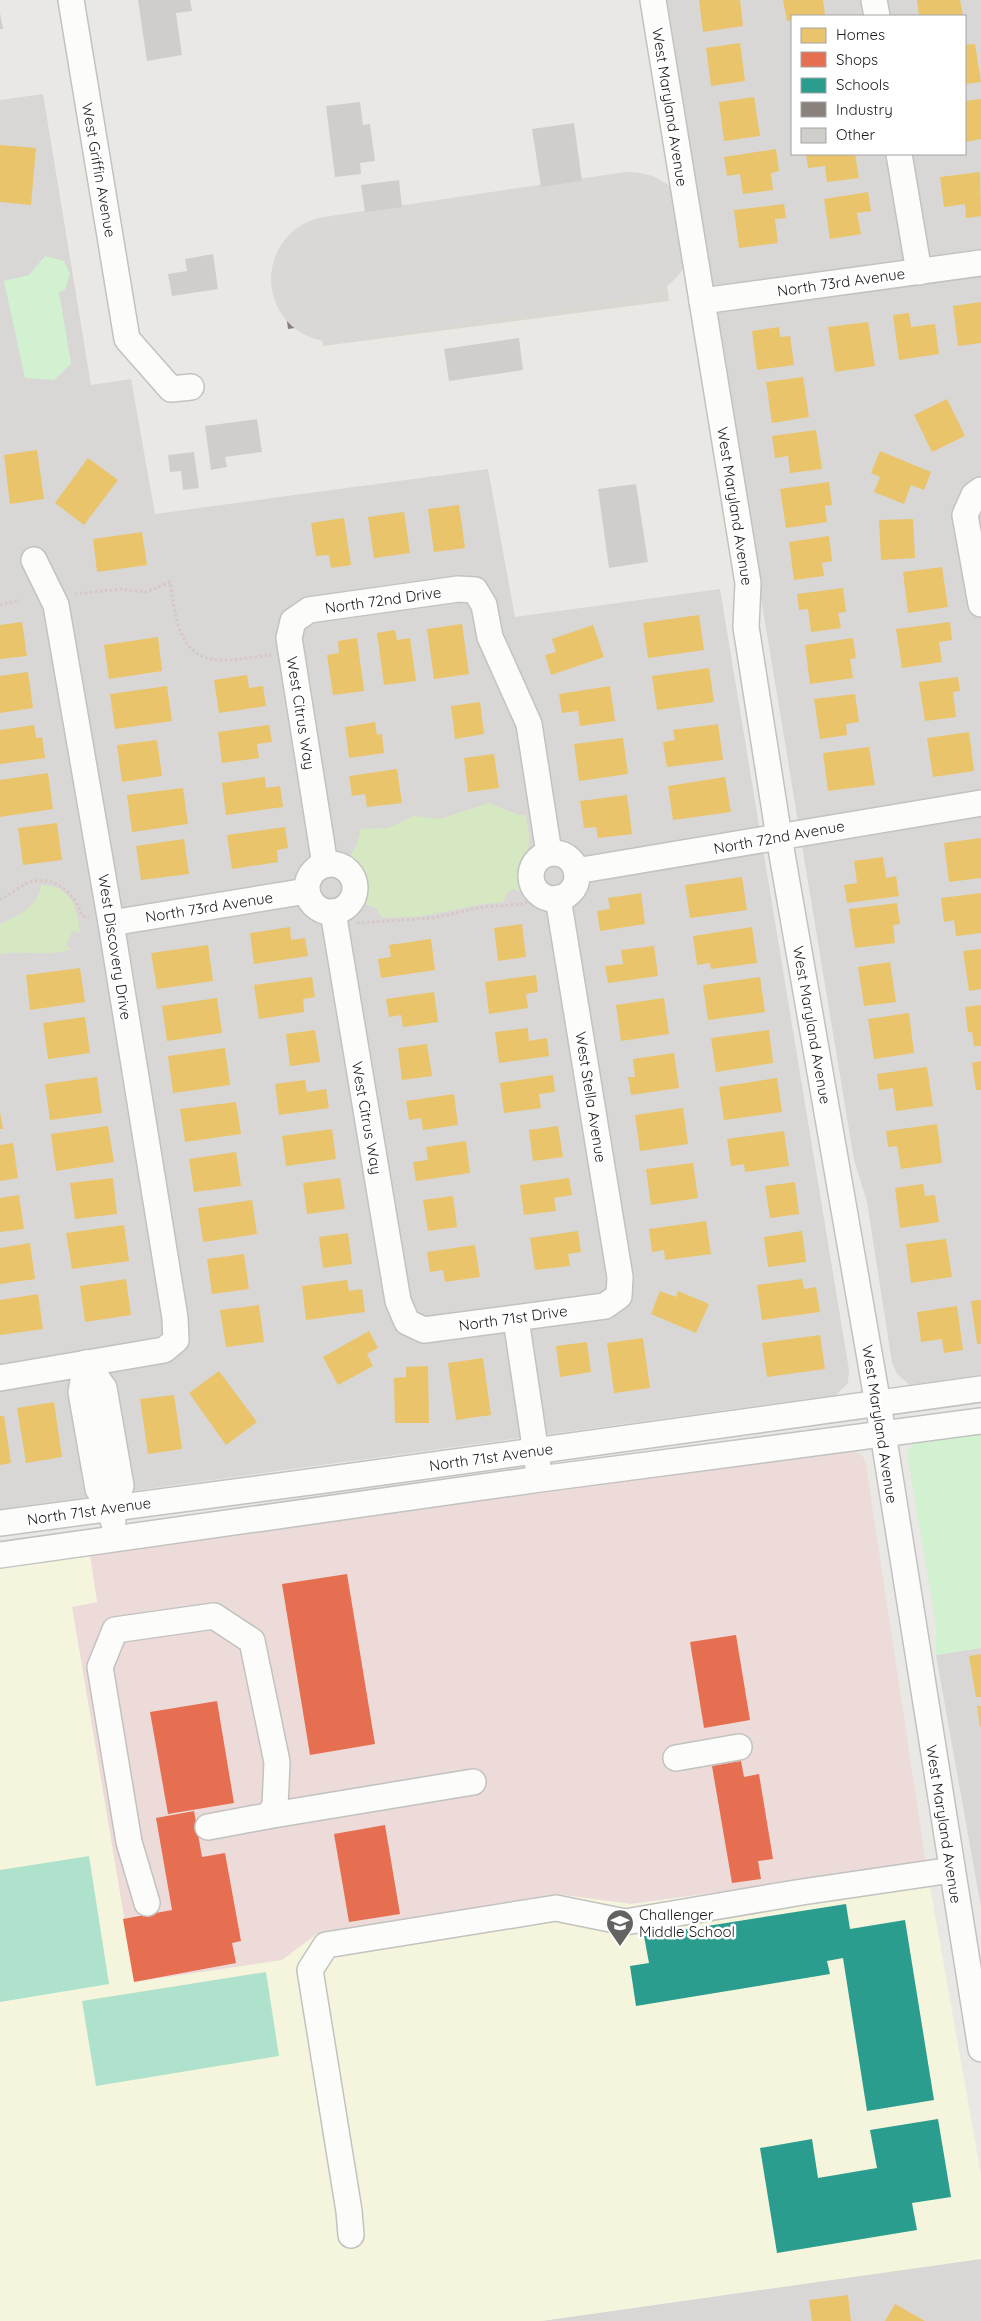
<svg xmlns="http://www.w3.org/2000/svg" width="981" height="2321" viewBox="0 0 981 2321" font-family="Quicksand,sans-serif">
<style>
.residential{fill:#d9d7d5;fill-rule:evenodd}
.commercial{fill:#ecdbd8}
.education{fill:#f5f5dd}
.airport{fill:#dad8d2}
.grass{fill:#d6e8c2}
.park{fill:#d1f1d1}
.pitch{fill:#afe2cd}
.homes{fill:#e9c46a}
.shops{fill:#e76f51}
.schools{fill:#2a9d8f}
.industry{fill:#8a817c}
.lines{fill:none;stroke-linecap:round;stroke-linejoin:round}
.runway{stroke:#dad8d6;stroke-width:126}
.building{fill:#d0cecb}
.minor-casing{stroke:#c2c2c0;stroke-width:28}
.path{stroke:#d6c7c4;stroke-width:3;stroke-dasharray:2.5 2.5;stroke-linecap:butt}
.minor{stroke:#fcfcfb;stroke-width:25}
.labels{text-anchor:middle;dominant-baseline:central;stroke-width:5;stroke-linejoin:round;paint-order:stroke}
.street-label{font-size:15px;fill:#1b1b1b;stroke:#fff}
.poi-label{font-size:15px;fill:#1b1b1b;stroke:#fff;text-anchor:start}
</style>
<rect width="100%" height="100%" fill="#eae8e4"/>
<g class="residential">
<path d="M662,0h319v1377l-71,8 -13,-11 -5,-11 -25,-161 -13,-42zM792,16h173v138h-173z"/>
<path d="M43,94l48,291 40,-6 24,135 333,-45 27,148 205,-28 129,781 -1,13 -12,12 -836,114v-1409z"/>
<path d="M981,1648v259l-45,-252z"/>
<path d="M981,2259v62h-440l408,-58z"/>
</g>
<path class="commercial" d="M842,1449l16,4 6,5 2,7 60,399 -295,40 -75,-10 -239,40 -34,26 -149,22 -62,-376 25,-4 -7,-47z"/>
<path class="education" d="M90,1555l7,47 -25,5 63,375 147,-22 35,-26 239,-40 75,10 295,-40 55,311v84l-440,62h-541v-753z"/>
<path class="airport" d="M657,206l12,95 -346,45 -12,-95z"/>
<g class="grass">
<path d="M489,803l30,12h6c2,9 5,19 4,28 -3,22 -17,21 -8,49l-8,-3 -6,4 -4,9 -27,3 -53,11 -41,2 -6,-10 -12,-4c9,-20 -1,-35 -14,-49l6,-8 5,-18 27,-1 26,-12 26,3z"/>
<path d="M41,885c30,0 37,24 39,48l-7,-3 -7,15 5,4c-26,9 -46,0 -71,5v-30c19,-9 38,-17 41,-39z"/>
</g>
<g class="park">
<path d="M45,256l19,5 6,13 -5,16 -6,2 12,72 -17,16 -29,-2 -21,-97 25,-6z"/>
<path d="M981,1430v218l-45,7v-31l-29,-171 7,-12z"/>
</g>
<g class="pitch">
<path d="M89,1856l20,128 -109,18v-132z"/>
<path d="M266,1972l13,84 -183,30 -14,-85z"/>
</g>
<g class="homes">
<path d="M699,0h41l3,26 -40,6z"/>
<path d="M783,0h40l2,15 -33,1v4l-5,1z"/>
<path d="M917,0h43l3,16h-44z"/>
<path d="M740,43l5,38 -34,5 -5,-38z"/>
<path d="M975,44l6,38 -16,2v-39z"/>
<path d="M754,97l6,39 -36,5 -5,-39z"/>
<path d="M981,99v40l-16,3v-41z"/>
<path d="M0,145l36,3 -5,57 -31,-3z"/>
<path d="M776,149l3,22 -8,2 2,17 -30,4 -3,-20 -13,2 -3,-19z"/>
<path d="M806,154h49l4,24 -32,4 -2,-16 -17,2z"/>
<path d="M980,172l1,44 -15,2 -1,-14 -21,3 -4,-30z"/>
<path d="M868,192l3,19 -14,2 4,21 -31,5 -6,-40z"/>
<path d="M784,204l2,14 -11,1 3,24 -39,5 -5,-38z"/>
<path d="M981,302v41l-23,3 -5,-40z"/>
<path d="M909,313l2,14 24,-3 4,30 -40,6 -6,-45z"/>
<path d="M868,322l7,44 -40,6 -7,-45z"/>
<path d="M779,327l1,10 10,-1 4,29 -37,5 -5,-39z"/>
<path d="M803,377l6,40 -37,6 -6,-41z"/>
<path d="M947,399l18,37 -33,16 -18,-37z"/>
<path d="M816,430l6,39 -32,4 -2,-17 -13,2 -3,-22z"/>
<path d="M37,450l7,49 -34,5 -6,-49z"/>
<path d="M880,451l51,21 -7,18 -13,-5 -7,19 -30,-12 6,-15 -9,-4z"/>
<path d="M88,458l30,22 -34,45 -29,-22z"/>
<path d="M829,482l3,23 -7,1 2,16 -41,6 -6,-39z"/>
<path d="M459,505l6,43 -31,4 -6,-43z"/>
<path d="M404,512l6,41 -36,5 -6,-41z"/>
<path d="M344,518l7,47 -20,3 -2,-13 -13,1 -5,-33z"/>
<path d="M913,519l2,39 -34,2 -2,-40z"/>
<path d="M142,532l5,33 -50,7 -4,-33z"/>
<path d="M829,536l3,25 -10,2 2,13 -30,4 -5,-38z"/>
<path d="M942,567l6,40 -40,6 -5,-41z"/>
<path d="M843,588l3,24 -8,1 3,15 -30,4 -3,-23 -9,1 -2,-16z"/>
<path d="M699,615l5,35 -56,8 -5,-35z"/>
<path d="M22,622l5,34 -27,3v-34z"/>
<path d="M950,622l2,18 -13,2 3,20 -40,6 -6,-39z"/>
<path d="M462,624l7,50 -35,5 -7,-50z"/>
<path d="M593,625l11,32 -53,18 -6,-20 11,-3 -4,-13z"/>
<path d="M395,630l2,10 13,-2 6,43 -32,4 -7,-52z"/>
<path d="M158,637l4,34 -53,8 -5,-34z"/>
<path d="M357,638l7,53 -31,4 -6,-40 12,-2 -1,-12z"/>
<path d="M853,638l3,20 -6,1 3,19 -43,6 -5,-39z"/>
<path d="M709,668l5,34 -57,8 -5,-34z"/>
<path d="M28,672l5,36 -33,5v-37z"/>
<path d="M247,675l2,13 14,-2 3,20 -47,7 -5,-33z"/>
<path d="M958,677l2,14 -7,1 3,25 -31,4 -6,-39z"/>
<path d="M167,686l5,35 -57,8 -5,-35z"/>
<path d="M610,686l5,35 -35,5 -2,-15 -16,2 -3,-19z"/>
<path d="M855,694l4,28 -13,2 1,11 -27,4 -6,-40z"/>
<path d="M480,702l4,32 -29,5 -4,-33z"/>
<path d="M375,722l2,13 5,-1 2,19 -35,5 -4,-31z"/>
<path d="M718,724l5,36 -56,7 -4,-25 12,-2 -2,-10z"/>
<path d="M34,725l2,13 6,-1 3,21 -45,6v-34z"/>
<path d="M269,725l3,17 -15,2 2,14 -37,5 -4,-31z"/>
<path d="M969,732l5,39 -41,6 -6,-39z"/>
<path d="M623,738l5,36 -49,7 -5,-37z"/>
<path d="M157,740l5,36 -40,6 -5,-37z"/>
<path d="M869,747l6,38 -47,6 -5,-38z"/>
<path d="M494,754l5,34 -31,4 -4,-34z"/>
<path d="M397,769l5,34 -35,4 -2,-13 -13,2 -3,-20z"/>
<path d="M48,773l5,36 -53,8v-37z"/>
<path d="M265,777l1,11 14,-2 3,21 -57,8 -4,-32z"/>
<path d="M725,777l6,35 -58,8 -5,-34z"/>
<path d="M183,788l5,36 -56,8 -5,-37z"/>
<path d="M627,795l5,39 -34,4 -2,-11 -12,1 -4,-27z"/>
<path d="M57,823l5,37 -39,5 -5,-37z"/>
<path d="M285,827l3,21 -11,2 1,12 -46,7 -5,-34z"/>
<path d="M981,838v40l-32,4 -5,-39z"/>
<path d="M184,839l5,35 -48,6 -5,-34z"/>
<path d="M883,857l3,21 10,-2 3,20 -52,7 -3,-18 13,-2 -3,-22z"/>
<path d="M742,877l5,33 -57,8 -5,-33z"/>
<path d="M641,893l4,31 -45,7 -3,-20 13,-2 -2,-11z"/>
<path d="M981,893v40l-25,3 -2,-16 -10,2 -3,-24z"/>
<path d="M897,903l3,21 -7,1 2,18 -40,5 -6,-39z"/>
<path d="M522,924l4,33 -28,4 -4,-33z"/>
<path d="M290,927l1,13 14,-2 3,18 -54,8 -4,-31z"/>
<path d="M752,927l5,36 -46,6 -1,-6 -13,2 -4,-29z"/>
<path d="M431,939l4,31 -54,8 -3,-19 13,-2 -2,-12z"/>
<path d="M208,945l5,36 -56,8 -6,-36z"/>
<path d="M654,946l4,30 -50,7 -3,-17 18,-2 -2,-14z"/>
<path d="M981,949v40l-12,2 -6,-40z"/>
<path d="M890,962l6,40 -32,4 -6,-39z"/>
<path d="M80,968l5,34 -55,8 -4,-35z"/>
<path d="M536,975l2,17 -12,2 2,14 -39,6 -4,-32z"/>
<path d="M312,977l3,20 -12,2 1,13 -45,7 -5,-34z"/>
<path d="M760,977l5,35 -57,8 -5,-35z"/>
<path d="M434,992l4,30 -35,5 -2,-12 -12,2 -3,-18z"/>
<path d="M217,998l5,35 -55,8 -5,-35z"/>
<path d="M664,998l5,36 -48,7 -5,-36z"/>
<path d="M981,1005v41h-7l-2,-14h-4l-3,-25z"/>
<path d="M909,1013l5,40 -40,6 -6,-40z"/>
<path d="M85,1017l5,36 -42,6 -5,-36z"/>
<path d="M528,1028l1,13 18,-3 2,18 -50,7 -4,-31z"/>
<path d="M315,1030l5,32 -30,4 -4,-32z"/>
<path d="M769,1030l4,33 -57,9 -5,-34z"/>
<path d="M427,1044l5,32 -30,4 -4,-32z"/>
<path d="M225,1048l5,37 -57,8 -5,-37z"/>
<path d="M674,1053l5,35 -48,7 -3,-18h7l-2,-18z"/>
<path d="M981,1061v29h-5l-4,-27z"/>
<path d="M927,1067l6,39 -37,5 -3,-23 -14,2 -2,-16z"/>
<path d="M553,1075l2,17 -16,2 2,14 -37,5 -4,-30z"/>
<path d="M97,1077l5,36 -52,7 -5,-36z"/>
<path d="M777,1078l5,34 -58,8 -5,-33z"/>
<path d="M305,1080l2,12 19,-3 3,19 -50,7 -4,-31z"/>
<path d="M454,1094l4,31 -35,5 -2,-12 -12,2 -3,-19z"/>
<path d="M236,1102l5,32 -56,8 -5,-33z"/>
<path d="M683,1108l5,36 -48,7 -5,-36z"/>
<path d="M0,1112l3,17h-3z"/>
<path d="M937,1124l5,39 -41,6 -4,-23 -9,1 -2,-16z"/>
<path d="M108,1126l6,36 -58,9 -5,-37z"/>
<path d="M558,1126l5,31 -30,4 -4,-31z"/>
<path d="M332,1129l4,30 -50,7 -4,-30z"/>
<path d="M784,1131l5,35 -44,6 -1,-8 -13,2 -4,-27z"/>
<path d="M466,1141l4,32 -54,8 -3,-19 15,-2 -2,-13z"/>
<path d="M13,1143l5,35 -18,3v-36z"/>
<path d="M236,1152l5,34 -47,6 -5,-33z"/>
<path d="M693,1163l5,35 -47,7 -5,-36z"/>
<path d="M113,1178l4,36 -42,5 -5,-36z"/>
<path d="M340,1178l5,31 -38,5 -4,-31z"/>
<path d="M569,1178l3,17 -18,3 2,13 -32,4 -4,-30z"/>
<path d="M795,1182l4,32 -29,4 -5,-32z"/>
<path d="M923,1184l2,12 10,-1 4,27 -39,6 -5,-40z"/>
<path d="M19,1195l5,34 -24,3v-34z"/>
<path d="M453,1196l4,31 -29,4 -5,-31z"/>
<path d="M252,1200l5,34 -54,8 -5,-34z"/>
<path d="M706,1221l5,33 -46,6 -1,-10 -12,2 -3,-23z"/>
<path d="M124,1225l5,36 -57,8 -6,-36z"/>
<path d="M578,1231l3,21 -13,2 2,12 -35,4 -5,-32z"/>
<path d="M802,1231l4,31 -38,5 -4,-30z"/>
<path d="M348,1233l4,31 -29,4 -4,-31z"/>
<path d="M946,1239l6,38 -41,6 -5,-39z"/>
<path d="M30,1243l5,36 -35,5v-36z"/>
<path d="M475,1245l5,32 -35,5 -2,-12 -13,2 -3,-20z"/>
<path d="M244,1254l5,35 -37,5 -5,-35z"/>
<path d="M126,1279l5,36 -46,7 -5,-36z"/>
<path d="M802,1279l2,10 12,-2 4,25 -58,8 -5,-35z"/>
<path d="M347,1280l2,11 13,-2 3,23 -59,8 -4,-34z"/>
<path d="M660,1291l16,6 2,-6 31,13 -13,29 -45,-19z"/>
<path d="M38,1294l5,35 -43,6v-35z"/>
<path d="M981,1300v44h-4l-6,-43z"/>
<path d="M259,1305l5,37 -38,5 -6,-37z"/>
<path d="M957,1306l6,44 -19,3 -2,-14 -21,3 -4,-30z"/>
<path d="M369,1331l9,17 -11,6 6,12 -35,19 -15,-28z"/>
<path d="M820,1335l5,34 -58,8 -5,-34z"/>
<path d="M643,1338l7,50 -36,5 -7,-50z"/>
<path d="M587,1342l4,30 -31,5 -4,-31z"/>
<path d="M483,1358l8,57 -35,5 -8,-57z"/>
<path d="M428,1366l1,57h-34l-1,-45 12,-1v-10z"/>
<path d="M219,1371l38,51 -31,23 -37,-52z"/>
<path d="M174,1395l8,54 -34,5 -8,-55z"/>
<path d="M54,1402l8,55 -36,6 -9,-55z"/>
<path d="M0,1416h4l7,47 -11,2z"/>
<path d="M981,1654v43h-5l-7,-41z"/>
<path d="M977,1706h4v20l-1,1z"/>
<path d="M848,2295l3,26h-39l-3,-21z"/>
<path d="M895,2304l30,17h-40z"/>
</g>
<g class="shops">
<path d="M347,1574l28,170 -65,11 -28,-171z"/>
<path d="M736,1635l14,85 -46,8 -14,-86z"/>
<path d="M217,1701l17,102 -66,11 -18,-102z"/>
<path d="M741,1761l3,16 15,-3 14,85 -15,2 3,18 -29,4 -20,-117z"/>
<path d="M194,1811l8,46 23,-4 16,88 -9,2 4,20 -102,19 -11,-63 49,-9 -16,-92z"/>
<path d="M385,1825l15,89 -51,8 -15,-88z"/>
</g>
<g class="schools">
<path d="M846,1904l4,25 55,-9 29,180 -67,11 -24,-153 -16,3 3,13 -194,32 -6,-40 19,-3 -5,-27z"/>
<path d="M938,2119l13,78 -39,6 5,27 -140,23 -17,-105 52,-9 6,39 59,-10 -7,-38z"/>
</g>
<path class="industry" d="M310,279l6,46 -28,4 -6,-46z"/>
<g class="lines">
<path class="runway" d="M334,279l296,-44"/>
</g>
<g class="building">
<path d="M138,0h52l2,11 -16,2 6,42 -35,6z"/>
<path d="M0,13l3,16h-3z"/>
<path d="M360,102l3,23 7,-1 5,37 -15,2 1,11 -26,3 -9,-71z"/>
<path d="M574,123l8,58 -41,6 -9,-58z"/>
<path d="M399,180l3,27 -37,5 -4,-27z"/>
<path d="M213,254l5,35 -46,7 -4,-22 19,-3 -2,-12z"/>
<path d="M519,338l4,32 -74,11 -5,-32z"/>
<path d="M257,419l5,33 -37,5 2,10 -16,3 -6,-44z"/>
<path d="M194,452l5,36 -16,2 -2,-19 -11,1 -2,-17z"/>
<path d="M636,484l12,78 -39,6 -11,-79z"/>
</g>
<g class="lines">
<g class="minor-casing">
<g id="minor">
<path d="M71,0l56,339 44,50 20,-2"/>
<path d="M653,0l95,583 -2,44 33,210 104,596 98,616"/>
<path d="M874,0l3,16"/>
<path d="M899,154l20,118"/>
<path d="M702,301l279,-38"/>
<path d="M981,490l-7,5 -9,20 16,89"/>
<circle cx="554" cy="876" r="23"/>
<circle cx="331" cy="888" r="24"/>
<path d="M325,865l-36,-227 4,-17 16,-11 149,-21 17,1 9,15 6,32 39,87 20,129"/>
<path d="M576,871l405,-68"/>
<path d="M333,912l65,389 9,21 17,8 181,-24 14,-10 1,-19 -62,-379"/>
<path d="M111,923l196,-32"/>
<path d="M516,1319l22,148"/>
<path d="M86,1363l18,25 17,98 -9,22 1,13"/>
<path d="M86,1363l-5,29 16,91 1,6 14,19"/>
<path d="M0,1378l164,-28 12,-10 -1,-22 -64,-395 -55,-318 -22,-45"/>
<path d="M0,1523l317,-42 664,-92"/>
<path d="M0,1555l540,-76 441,-58"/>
<path d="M676,1758l63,-11"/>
<path d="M267,1816l206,-34"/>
<path d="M147,1903l-18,-61 -29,-175 15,-37 99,-14 38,25 25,121 -2,45 -8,9 -59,11"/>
<path d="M351,2235l-2,-24 -39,-241 16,-25 230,-37 69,14 177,-30 150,-22"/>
</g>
</g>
<g class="path">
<path d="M75,594l46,-5 25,3 24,-10c2,11 3,21 5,31 13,60 48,48 96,42"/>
<path d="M0,605l20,-5"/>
<path d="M0,900c9,-5 18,-12 27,-17 25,-10 49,10 55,33l7,1"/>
<path d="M357,923l75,-5 51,-11 41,-3 7,-5"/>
</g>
<use href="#minor" class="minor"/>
</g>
<defs>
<g id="school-pin" transform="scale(1.4375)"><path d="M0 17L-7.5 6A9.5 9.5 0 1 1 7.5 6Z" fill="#636361" stroke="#fff"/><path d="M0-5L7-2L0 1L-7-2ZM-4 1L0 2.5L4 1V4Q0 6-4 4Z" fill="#fff"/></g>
</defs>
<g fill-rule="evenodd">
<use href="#school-pin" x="620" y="1923"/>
</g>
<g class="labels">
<g class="street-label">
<text transform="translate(670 107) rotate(81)">West Maryland Avenue</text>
<text transform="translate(99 170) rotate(80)">West Griffin Avenue</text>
<text transform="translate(841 282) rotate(-8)">North 73rd Avenue</text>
<text transform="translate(735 506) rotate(81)">West Maryland Avenue</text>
<text transform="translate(383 600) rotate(-8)">North 72nd Drive</text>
<text transform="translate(301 713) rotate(81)">West Citrus Way</text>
<text transform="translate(779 837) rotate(-10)">North 72nd Avenue</text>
<text transform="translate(209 907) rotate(-9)">North 73rd Avenue</text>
<text transform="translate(115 947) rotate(81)">West Discovery Drive</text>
<text transform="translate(812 1025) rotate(80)">West Maryland Avenue</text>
<text transform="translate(591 1097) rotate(81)">West Stella Avenue</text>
<text transform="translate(367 1118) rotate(80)">West Citrus Way</text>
<text transform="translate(513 1318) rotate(-8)">North 71st Drive</text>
<text transform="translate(880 1424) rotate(81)">West Maryland Avenue</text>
<text transform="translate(491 1457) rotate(-8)">North 71st Avenue</text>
<text transform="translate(89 1511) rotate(-8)">North 71st Avenue</text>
<text transform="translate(944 1824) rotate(81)">West Maryland Avenue</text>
</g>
<g class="poi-label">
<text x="639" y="1914">Challenger<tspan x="639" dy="17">Middle School</tspan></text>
</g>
</g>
<rect x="791" y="15" width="175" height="140" fill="#ffffff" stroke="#a4a4a4"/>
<rect x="801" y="28" width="25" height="15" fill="#e9c46a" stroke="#a4a4a4"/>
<text x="836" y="40" font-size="15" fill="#1b1b1b">Homes</text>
<rect x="801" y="52" width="25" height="15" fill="#e76f51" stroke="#a4a4a4"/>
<text x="836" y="65" font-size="15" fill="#1b1b1b">Shops</text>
<rect x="801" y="78" width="25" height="15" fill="#2a9d8f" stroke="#a4a4a4"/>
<text x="836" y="90" font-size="15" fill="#1b1b1b">Schools</text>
<rect x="801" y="102" width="25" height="15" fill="#8a817c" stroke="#a4a4a4"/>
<text x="836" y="115" font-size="15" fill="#1b1b1b">Industry</text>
<rect x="801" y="128" width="25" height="15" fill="#d0cecb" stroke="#a4a4a4"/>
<text x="836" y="140" font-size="15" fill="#1b1b1b">Other</text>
</svg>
